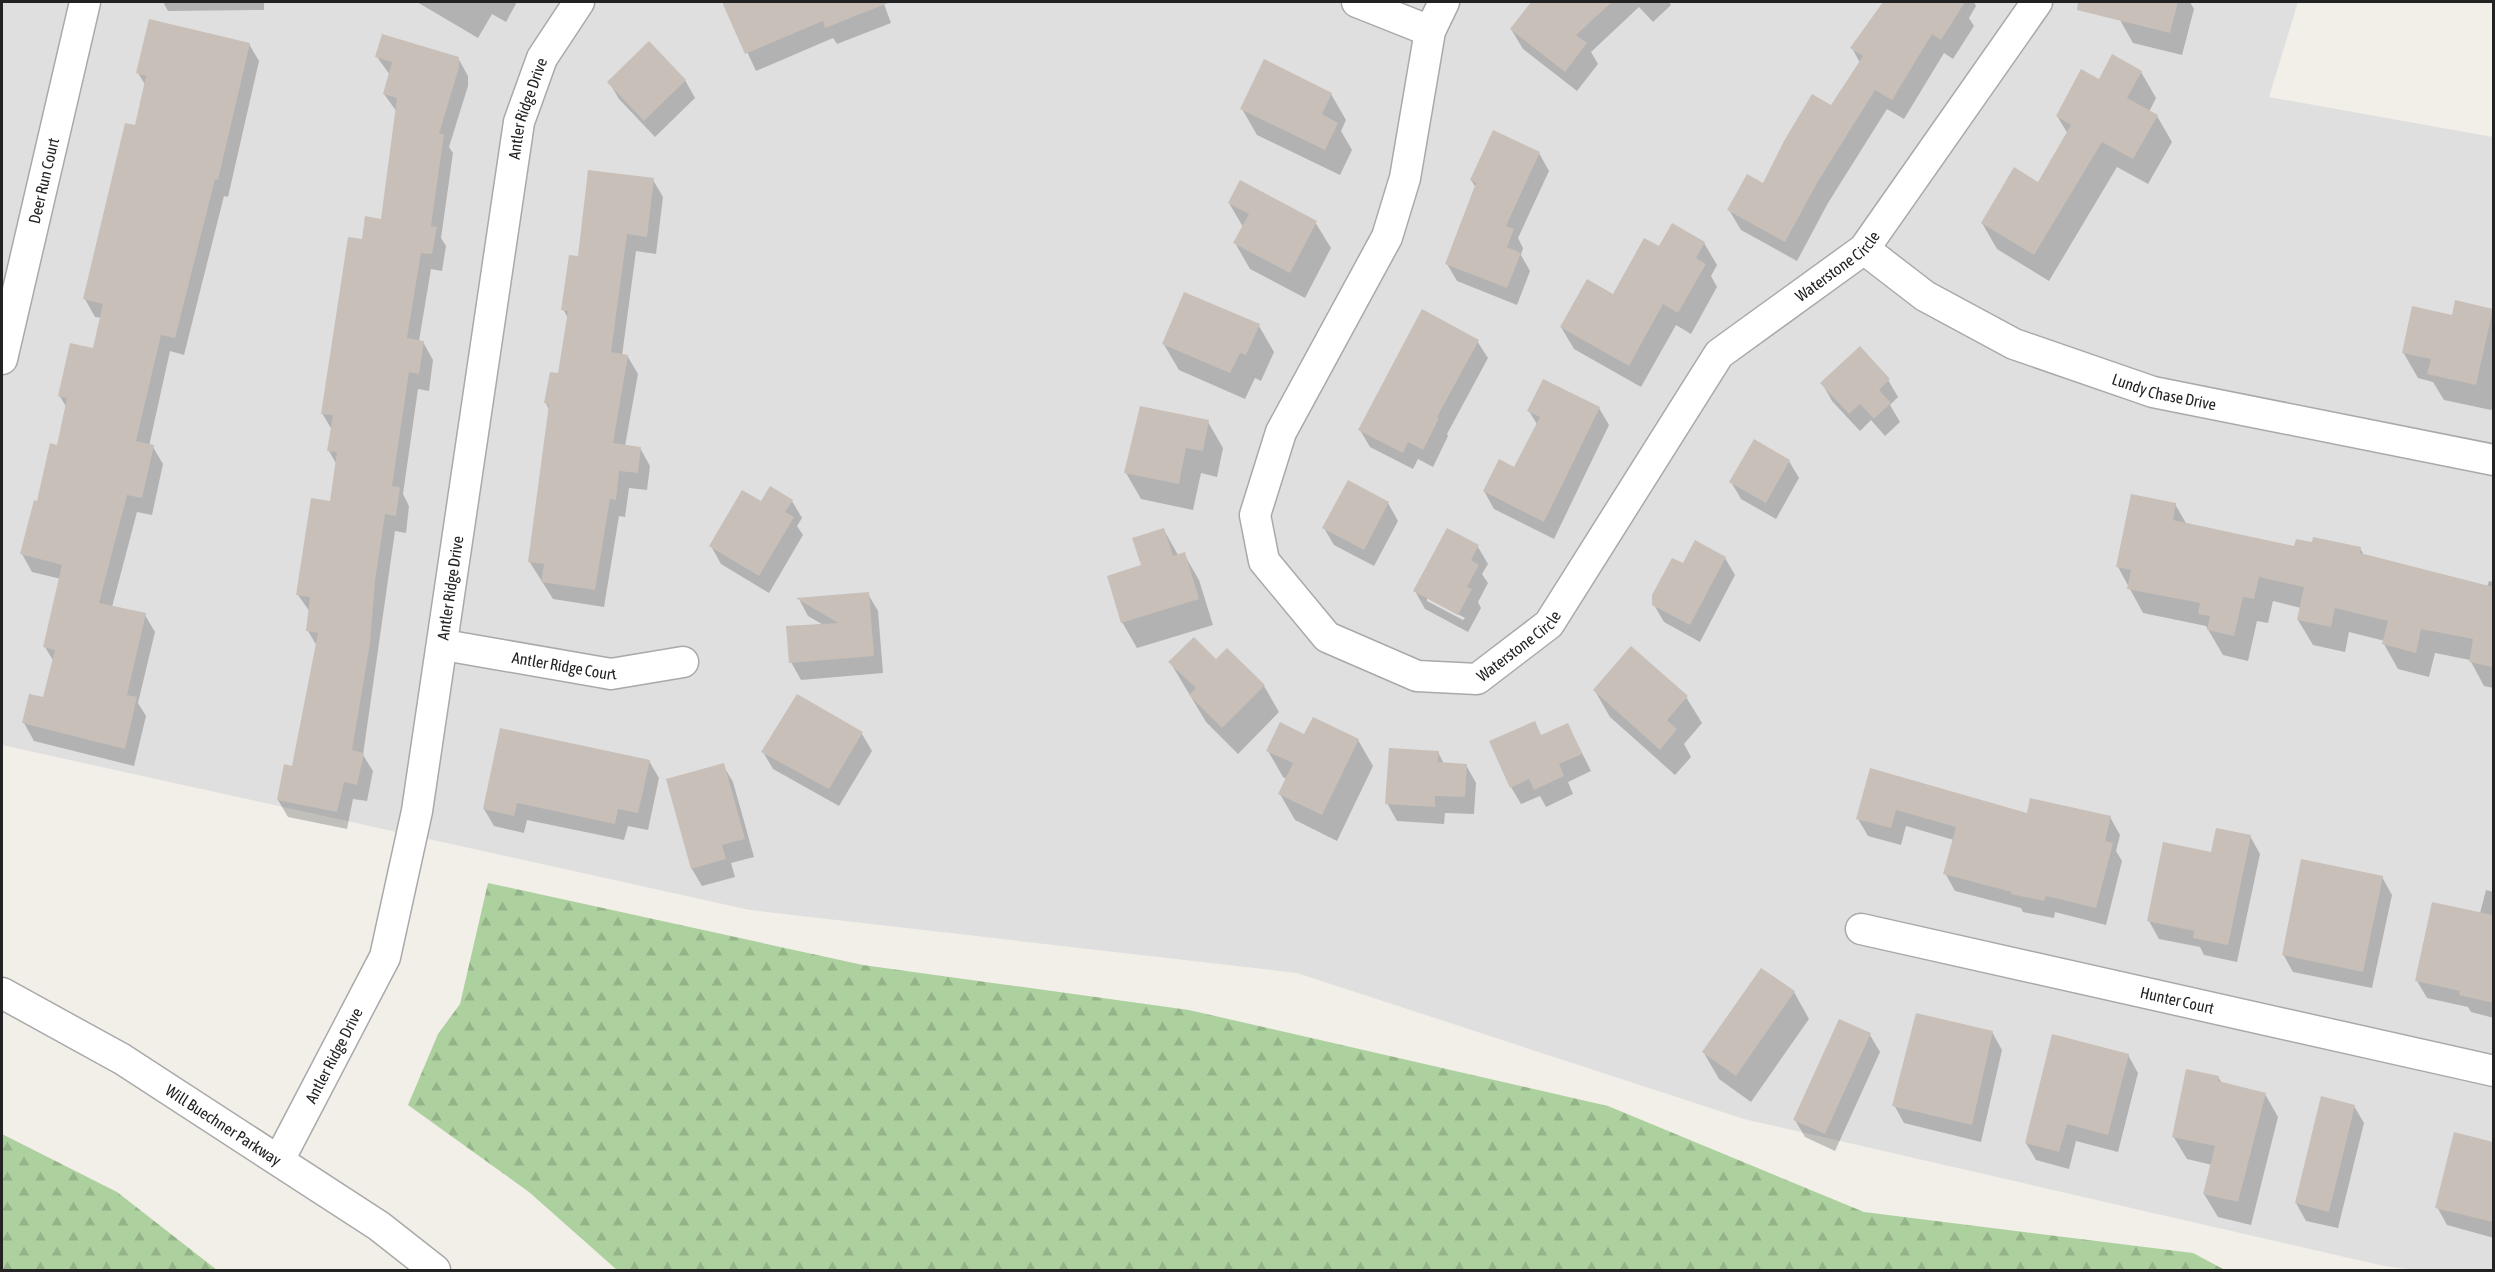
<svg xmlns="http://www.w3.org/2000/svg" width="2495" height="1272" viewBox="0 0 2495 1272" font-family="'Asap Condensed',sans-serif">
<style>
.residential{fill:#e0dfdf}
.forest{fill:url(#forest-firs)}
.shadow{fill:#0003;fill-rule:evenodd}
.building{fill:#c7bfb8}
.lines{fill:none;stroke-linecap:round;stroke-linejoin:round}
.minor-casing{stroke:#a9a9a9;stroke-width:33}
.minor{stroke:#fff;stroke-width:30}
.labels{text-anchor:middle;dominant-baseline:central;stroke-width:4.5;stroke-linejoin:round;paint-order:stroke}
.street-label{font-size:16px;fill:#222;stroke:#fff}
</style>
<defs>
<pattern id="forest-firs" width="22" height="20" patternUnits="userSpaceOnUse" patternTransform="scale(1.5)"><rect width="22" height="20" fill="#add19e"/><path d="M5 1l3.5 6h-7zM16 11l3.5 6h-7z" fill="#95b388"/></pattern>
</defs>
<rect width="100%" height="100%" fill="#f2efe9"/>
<path class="residential" d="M2,2h2296l-29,95 224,40v1133h-76l-33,-4 -640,-147 -447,-146 -547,-63 -748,-165z"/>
<g class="forest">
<path d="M488,883l375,82 326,45 419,96 256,106 329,41 32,17h-1608l-88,-78 -121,-87 30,-71 22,-30z"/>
<path d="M2,1134l115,58 100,78h-215z"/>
</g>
<g class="shadow">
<path d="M163,2h101v8l-96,1z"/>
<path d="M417,2h100l-11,20 -14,-8 -14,24z"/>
<path d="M724,2h168l-8,2 7,19 -54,21 -4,-6 -77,33z"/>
<path d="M1533,2h136l2,3 -18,17 -14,-15 -48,45 7,12 -21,27 -54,-42 -12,-20z"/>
<path d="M1884,2h90l2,4 -7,12 5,8 -21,33 -9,-6 -40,66 -17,-10 -59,94 -31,58 -56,-31 -12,-20 35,-25 68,-78 28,-44 -8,-15z"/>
<path d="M2125,2h65l4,7 -12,46 -49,-12 -13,-23z"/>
<path d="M249,44l10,17 -31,136 -4,-1 -40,159 -14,-4 -21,95 4,1 10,17 -11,51 -15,-3 -25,95 33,8 10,17 -17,71 8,13 -12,50 -100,-25 -10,-18 20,-24 10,-37 -9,-15 16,-68 -29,-7 -10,-18 36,-107 9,-39 -8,-13 35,-45 8,-32 -7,-1 -10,-18 51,-172 10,-41 -8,-13z"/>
<path d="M377,57l81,1 10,18v10l-19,61 4,6 -12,85 5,8 -4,25 -11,-2 -12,72 4,1 10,18 -4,31 -11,-2 -15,105 6,12 -3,27 -11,-2 -32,224 10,16 -6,30 -14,-2 -6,30 -59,-12 -10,-17 15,-32 24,-122 -9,-15 2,-19 -12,-17 34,-92 5,-38 -8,-14 3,-21 -10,-17 41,-172 19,-21 15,-108 -13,-18 6,-19z"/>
<path d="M2141,72l15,26 -7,14 8,4 15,26 -24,42 -31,-17 -68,114 -52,-32 -15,-26 56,-39 30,-50 -11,-18 42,-35z"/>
<path d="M685,80l10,18 -40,39 -36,-38 -10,-17z"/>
<path d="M1331,94l15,26 -5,11 11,19 -12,25 -83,-40 -15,-26z"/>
<path d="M1539,153l10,18 -31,67 5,10 -2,7 9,16 -13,34 -60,-24 -10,-17 29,-76 -5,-8z"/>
<path d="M653,180l10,17 -7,57 -20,-3 -14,105 6,1 10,17 -13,72 15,2 10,18 -3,24 -18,-2 -4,29 -6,-1 -15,91 -51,-8 -24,-38 20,-151 -3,-7 13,-29 9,-56 -5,-9 16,-51z"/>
<path d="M1229,203l86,19 16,26 -26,50 -55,-29 -15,-26 8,-16z"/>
<path d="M1704,243l13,22 -6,11 6,11 -26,47 -15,-9 -35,62 -67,-38 -13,-22 53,-31 46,-48z"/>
<path d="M2492,310l2,96 -3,4 -47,-10 -11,-18 -15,-4 -15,-26 50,-35z"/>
<path d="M1259,326l15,26 -13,29 -6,-3 -10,21 -66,-29 -16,-27z"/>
<path d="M1477,341l11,17 -41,76 1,2 -15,31 -15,-8 -5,10 -43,-22 -10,-17z"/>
<path d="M1888,380l10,17 -8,8 10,17 -15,14 -14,-16 -11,11 -28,-30 -10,-18z"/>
<path d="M1599,408l10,17 -55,114 -60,-30 -10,-18 31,-22 23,-43 -9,-15z"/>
<path d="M1208,422l15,26 -6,29 -16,-4 -8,37 -52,-11 -15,-26z"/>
<path d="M1789,461l10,17 -23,41 -35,-20 -10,-17z"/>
<path d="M792,501l10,17 -5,8 6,9 -34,58 -48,-29 -10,-18 50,-43z"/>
<path d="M1388,503l10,18 -24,45 -40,-21 -10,-17z"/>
<path d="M2175,504l12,21 109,23h64l4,7 123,32 2,-6 5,1v106l-10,-2 -14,-26 -35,-7 -6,24 -31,-8 -14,-25 1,-3 -36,-9 -4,20 -32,-7 -15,-25 3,-12 -28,-7 -5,22 -11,-2 -9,40 -25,-6 -17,-29 -63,-13 -25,-46z"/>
<path d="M1164,530l14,25 6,-1 15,26 14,45 -76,23 -15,-26 21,-56z"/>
<path d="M1478,547l10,17 -6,10 6,9 -10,19 3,6 -13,24 -43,-23 -10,-18zM1427,597l38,21 -2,2 -36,-19z"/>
<path d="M1725,558l10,17 -35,67 -36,-20 -10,-17 29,-40z"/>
<path d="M868,594l10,17 5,62 -82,7 -10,-18 34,-36 -17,-10 -9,-17z"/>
<path d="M1216,661l48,25 15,26 -41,42 -32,-32 -36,-60z"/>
<path d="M1595,691l91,6 16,26 -18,21 7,13 -16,18 -65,-58z"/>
<path d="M797,696l65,38 10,17 -33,55 -66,-37 -10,-17z"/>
<path d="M1534,723l8,14 26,-12 23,46 -23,11 5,12 -27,13 -6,-11 -19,8 -10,-17z"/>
<path d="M1305,736l53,4 15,26 -36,75 -42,-21 -15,-26 7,-15 -4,-2 -15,-26z"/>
<path d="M1438,752l6,12 22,1 10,18 -2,31 -29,-1 -1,11 -47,-3 -10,-18z"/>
<path d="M649,761l10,17 -11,52 -20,-4 -4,14 -97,-20 -3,13 -30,-7 -10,-17z"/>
<path d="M723,765l10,17 21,75 -23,6 4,14 -33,9 -10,-17 -24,-89z"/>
<path d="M1871,769l157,46 82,2 10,18 -4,16 6,10 -16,64 -51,-13 -1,6 -31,-6 -2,-4 -66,-17 -10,-18 9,-33 -48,-14 -5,19 -33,-9 -10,-17z"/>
<path d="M2250,836l10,18 -23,108 -33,-7 -4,-8 -41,-8 -10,-18 63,-68z"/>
<path d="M2382,877l10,18 -20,93 -79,-16 -10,-18z"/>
<path d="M2486,890l8,2v126l-23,-6 -3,-5 -41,-9 -10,-17 63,-68z"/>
<path d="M1794,992l15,27 -58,83 -32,-23 -15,-26z"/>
<path d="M1992,1032l10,18 -21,92 -77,-19 -10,-18z"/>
<path d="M1870,1035l10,17 -45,99 -30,-14 -10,-17z"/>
<path d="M2128,1055l10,18 -20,79 -42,-11 -7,28 -33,-9 -10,-17z"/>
<path d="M2218,1077l4,6 43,11 13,23 -27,108 -33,-8 -14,-23 8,-29 -25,-6 -14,-23z"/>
<path d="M2354,1106l10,17 -26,105 -32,-7 -10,-18z"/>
<path d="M2455,1134l39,10v94l-47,-13 -10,-18z"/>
</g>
<g class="building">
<path d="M722,2h166v1l-63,25 -2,-7 -78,33z"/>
<path d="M1531,2h81l-36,33 11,8 -22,29 -55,-43z"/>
<path d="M1883,2h82l-24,38 -9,-6 -40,66 -17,-10 -58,93 -32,59 -58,-32 20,-36 16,9 21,-42 28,-47 19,11 32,-49 -13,-8z"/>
<path d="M2078,2h100l-8,31 -93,-23z"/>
<path d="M149,19l101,24 -32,137 -3,-1 -40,159 -14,-3 -25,106 18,4 -12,53 -15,-3 -28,108 47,10 -19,82 10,2 -12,52 -103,-26 7,-29 14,3 12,-47 -12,-3 19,-82 -42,-11 14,-54 3,1 13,-58 7,2 10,-47 -9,-2 12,-53 23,5 10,-44 -20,-5 42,-176 10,2 11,-49 -10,-3z"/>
<path d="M382,34l77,23v10l-20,67h5l-13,92 6,1 -5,27 -11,-1 -14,85 17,3 -5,33 -10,-2 -17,114 8,1 -4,29 -11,-2 -10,67 -5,62 -18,107 12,3 -7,32 -13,-3 -7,30 -60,-12 7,-36 8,2 26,-133 -12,-2 4,-34 -14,-2 15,-97 19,3 7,-49 -10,-1 6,-36 -12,-1 27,-177 14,2 3,-23 16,3 16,-121 -14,-4 9,-32 -17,-5z"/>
<path d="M649,41l37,39 -42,41 -37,-39z"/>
<path d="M2112,54l30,17 -15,27 31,17 -25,44 -31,-17 -68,113 -53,-32 33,-56 24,15 33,-57 -15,-9 25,-47 18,10z"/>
<path d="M1264,59l68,34 -10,21 16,9 -13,27 -85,-41z"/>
<path d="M1493,130l47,22 -34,74 8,3 -7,18 14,6 -14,35 -62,-24 31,-81 -6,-3z"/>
<path d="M588,170l66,8 -7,59 -20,-3 -16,118 17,3 -15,88 28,4 -3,26 -19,-2 -3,29 -6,-1 -15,91 -54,-8 3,-18 -16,-2 21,-158 -5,-1 6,-31 8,1 10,-62 -7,-1 8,-55 9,1z"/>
<path d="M1240,180l77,41 -27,52 -57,-30 16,-29 -21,-11z"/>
<path d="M1672,223l33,19 -9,16 10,6 -28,49 -15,-9 -34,62 -69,-39 27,-48 26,15 31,-56 15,8z"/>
<path d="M1184,292l76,32 -14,31 -6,-2 -10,20 -68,-29z"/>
<path d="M2455,300l38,9 -17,76 -49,-11 4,-15 -29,-6 10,-47 40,9z"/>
<path d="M1422,309l57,31 -42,77 2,1 -16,32 -15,-8 -5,11 -45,-23z"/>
<path d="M1860,346l30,33 -11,11 12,13 -17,16 -14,-15 -11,10 -29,-31z"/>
<path d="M1543,379l57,28 -56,115 -61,-31 16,-32 15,8 26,-50 -13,-6z"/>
<path d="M1140,406l69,14 -6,31 -17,-3 -7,36 -55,-11z"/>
<path d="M1754,439l36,21 -24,43 -37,-21z"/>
<path d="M1348,480l41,22 -25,48 -42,-22z"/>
<path d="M770,486l23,14 -8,12 9,5 -35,59 -50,-30 33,-56 19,11z"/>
<path d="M2131,494l45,9 -3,17 121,26 2,-7 16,3 1,-5 48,10 -1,6 133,34v80l-24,-5 4,-23 -52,-10 -5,24 -34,-9 6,-23 -53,-13 -4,19 -34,-7 7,-33 -45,-10 -5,22 -11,-2 -9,39 -27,-6 3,-14 -12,-2 2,-11 -73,-14 4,-19 -15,-3z"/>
<path d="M1164,528l9,28 12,-4 14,47 -78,24 -14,-47 34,-11 -9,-27z"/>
<path d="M1447,528l32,17 -8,15 8,5 -12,22 5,2 -14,26 -45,-24z"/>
<path d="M1695,540l31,17 -36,68 -38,-20v-10l20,-37 11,5z"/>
<path d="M869,592l5,64 -85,7 -3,-37 52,-3 -42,-25z"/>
<path d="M1194,637l22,22 11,-11 38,37 -43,43 -33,-33 7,-7 -28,-26z"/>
<path d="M1631,646l57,50 -21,24 10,9 -17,21 -67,-60z"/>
<path d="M797,694l66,38 -34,57 -68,-37z"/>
<path d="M1313,717l46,22 -37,76 -44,-21 15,-31 -27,-12 14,-29 24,12z"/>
<path d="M1535,721l6,14 27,-12 14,31 -23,10 5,12 -30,14 -5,-11 -19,9 -21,-47z"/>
<path d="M500,728l150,32 -12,53 -20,-4 -3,15 -98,-21 -3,13 -31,-7z"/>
<path d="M1389,748l50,3 -1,11 29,2 -2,33 -30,-1v11l-50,-3z"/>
<path d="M724,763l21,76 -23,6 4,14 -35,10 -25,-90z"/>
<path d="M1870,768l157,45 3,-15 81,18 -6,25 8,2 -17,65 -50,-12 -2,5 -33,-7 1,-2 -69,-18 13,-47 -60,-17 -5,18 -35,-9z"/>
<path d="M2216,828l35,7 -23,110 -35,-7 1,-7 -47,-10 16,-79 48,10z"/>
<path d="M2301,859l82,17 -20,96 -81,-17z"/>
<path d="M2432,902l61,13v88l-34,-8 1,-4 -45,-10z"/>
<path d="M1761,968l34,23 -59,85 -34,-24z"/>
<path d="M1916,1013l77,18 -21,94 -80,-19z"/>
<path d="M1839,1019l32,14 -46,101 -32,-14z"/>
<path d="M2052,1034l77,20 -21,81 -41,-11 -8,28 -34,-9z"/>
<path d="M2186,1069l33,7 -1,5 48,12 -28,109 -35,-8 12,-48 -43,-9z"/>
<path d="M2321,1096l34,9 -26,107 -34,-9z"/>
<path d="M2454,1132l39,10v80l-58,-14z"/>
</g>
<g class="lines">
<g class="minor-casing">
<g id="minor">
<path d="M1357,2l73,29"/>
<path id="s1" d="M1444,2l-14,29 -25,147 -18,59 -106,195 -26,83 9,46 63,76 90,39 60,3 72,-55 170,-270 145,-105 173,-247"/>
<path id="s2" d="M1864,249l61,47 89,48 139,48 341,68"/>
<path id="s3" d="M2,359l83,-357"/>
<path id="s4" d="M444,645l167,29 72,-12"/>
<path id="s5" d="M1861,929l633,142"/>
<path id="s6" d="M2,993l120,66 257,167 56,44"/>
<path id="s7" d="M279,1160l106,-203 32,-146 102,-689 23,-64 37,-56"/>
</g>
</g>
<use href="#minor" class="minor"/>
</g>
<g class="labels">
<g class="street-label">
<text stroke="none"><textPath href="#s7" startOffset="1090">Antler Ridge Drive</textPath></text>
<text stroke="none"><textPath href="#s3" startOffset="183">Deer Run Court</textPath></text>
<text stroke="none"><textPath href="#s1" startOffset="1413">Waterstone Circle</textPath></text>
<text stroke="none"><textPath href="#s2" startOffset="336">Lundy Chase Drive</textPath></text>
<text stroke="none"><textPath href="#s7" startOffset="604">Antler Ridge Drive</textPath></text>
<text stroke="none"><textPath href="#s1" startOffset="909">Waterstone Circle</textPath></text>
<text stroke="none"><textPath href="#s4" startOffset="122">Antler Ridge Court</textPath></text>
<text stroke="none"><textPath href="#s5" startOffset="324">Hunter Court</textPath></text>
<text stroke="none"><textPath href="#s7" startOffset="118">Antler Ridge Drive</textPath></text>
<text stroke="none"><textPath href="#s6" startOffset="258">Will Buechner Parkway</textPath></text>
</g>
</g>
<rect width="2495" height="1272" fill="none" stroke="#222222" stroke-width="6"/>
</svg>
